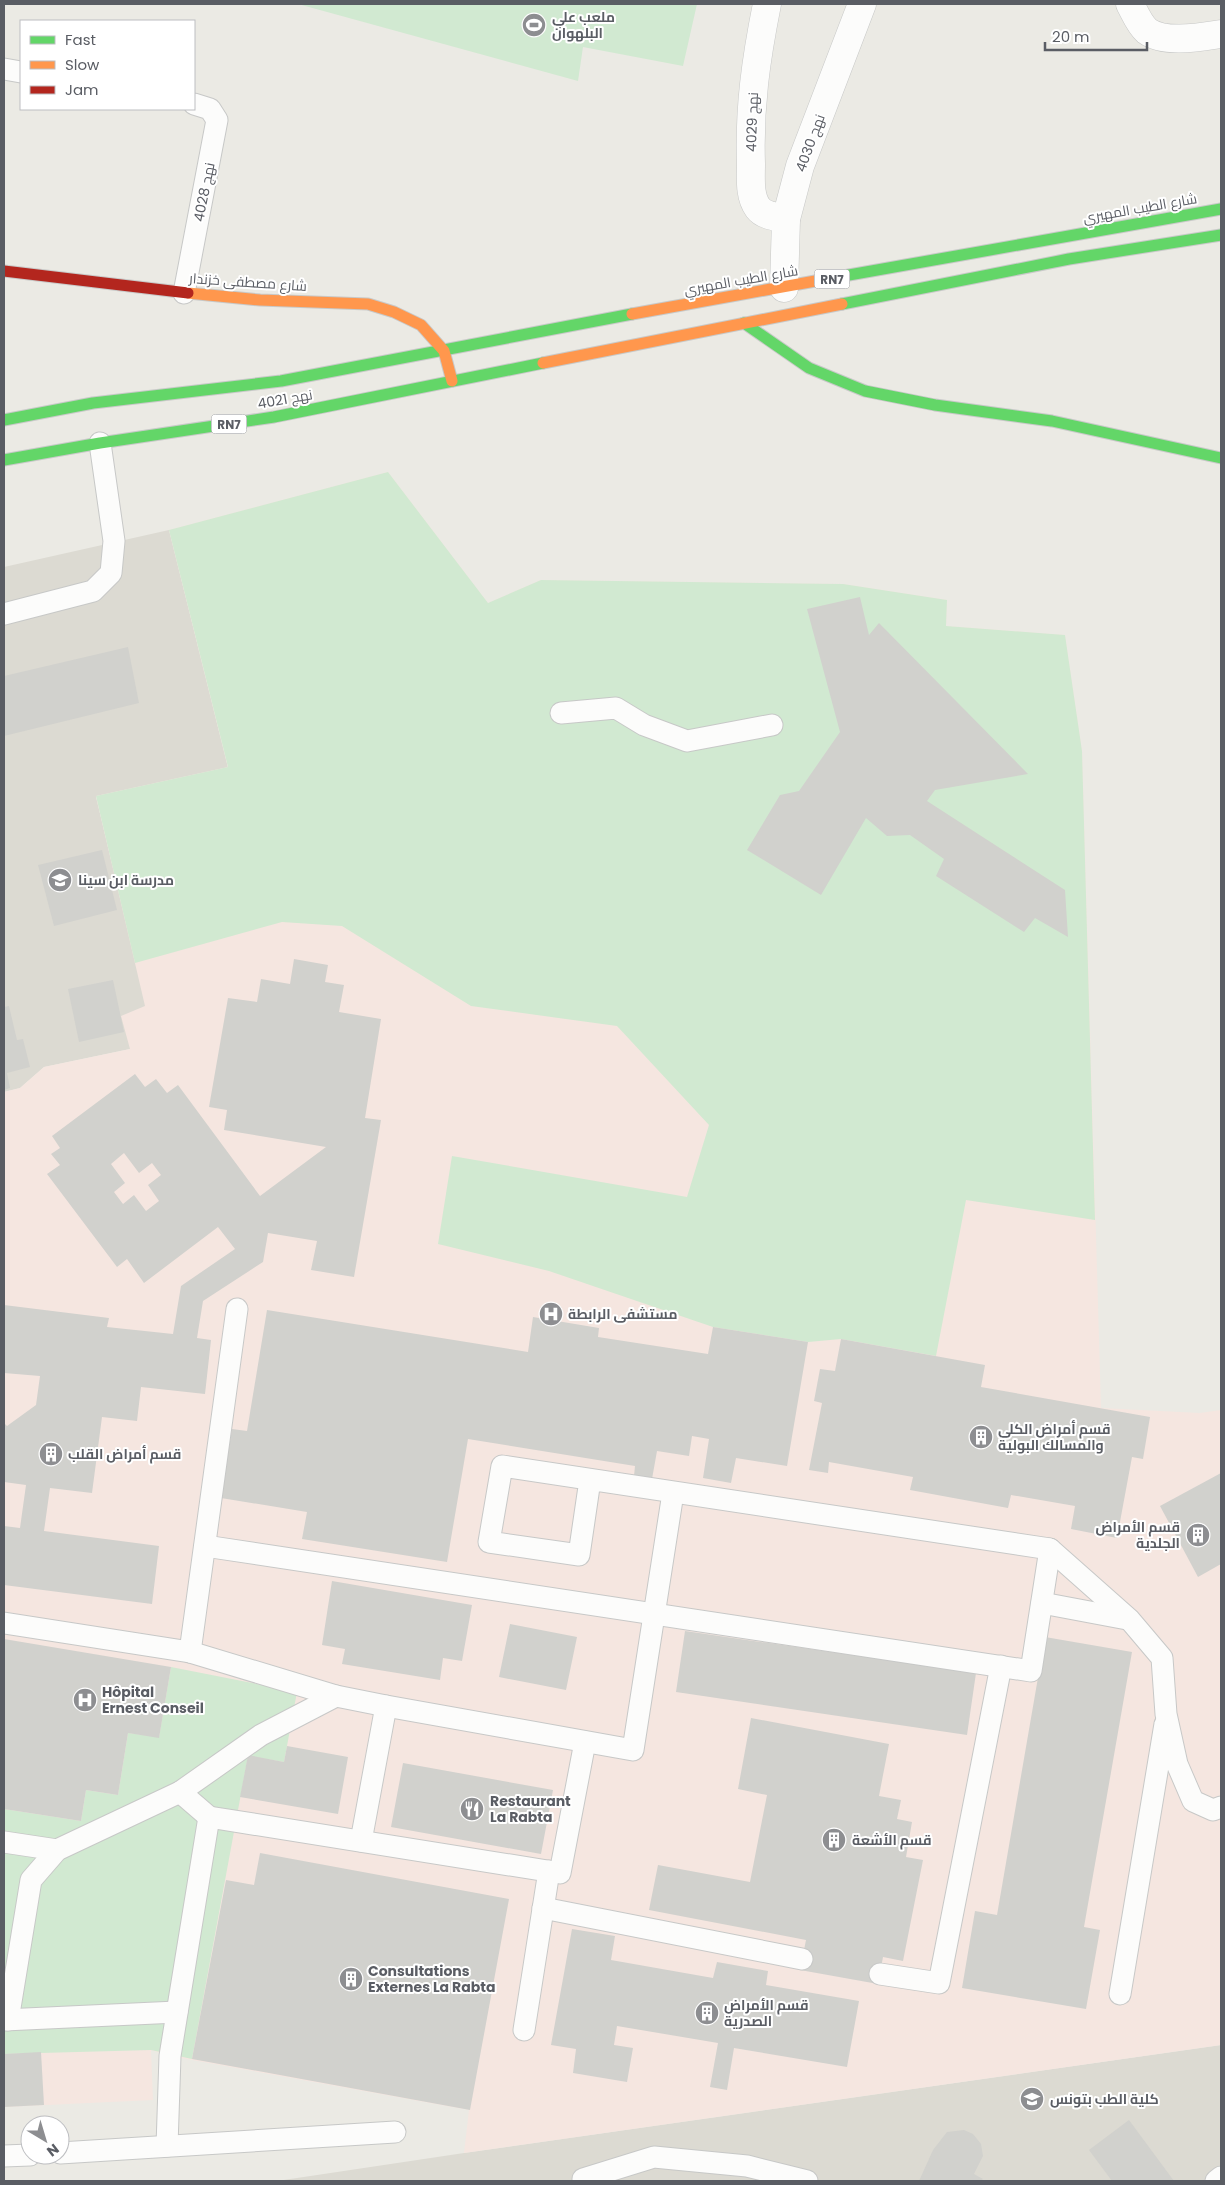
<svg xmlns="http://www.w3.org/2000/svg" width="1225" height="2185" viewBox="0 0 1225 2185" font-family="Poppins,Cairo,sans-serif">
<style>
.education{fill:#dcdad2}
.medical{fill:#f5e6e0}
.green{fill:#d1e9d1}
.building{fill:#d1d1cd;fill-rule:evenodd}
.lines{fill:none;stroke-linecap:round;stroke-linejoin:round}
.lane-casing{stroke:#c7c8c7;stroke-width:23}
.street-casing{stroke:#c7c8c7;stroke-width:29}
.fast-casing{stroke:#c8c9c8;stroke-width:13}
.slow-casing{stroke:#c8c9c8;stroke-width:13}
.jam-casing{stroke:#c8c9c8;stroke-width:13}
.lane{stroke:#fcfcfb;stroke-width:21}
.street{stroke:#fcfcfb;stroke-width:28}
.fast{stroke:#63d668;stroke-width:11}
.slow{stroke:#ff974d;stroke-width:11}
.jam{stroke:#b3261e;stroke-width:11}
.labels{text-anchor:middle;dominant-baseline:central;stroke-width:4;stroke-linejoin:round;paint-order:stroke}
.shield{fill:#fff;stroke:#8c8e92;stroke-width:1}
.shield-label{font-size:12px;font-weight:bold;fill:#5a5d64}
.poi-label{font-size:14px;font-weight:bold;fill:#5a5d64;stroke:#fff;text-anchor:start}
.street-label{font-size:14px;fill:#5a5d64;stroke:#fff}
</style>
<rect width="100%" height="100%" fill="#ebeae4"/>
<g class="education">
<path d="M169,530l59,238 -132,29 50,209 -16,43 -86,18 -24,21 -16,4v-525z"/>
<path d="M1221,2045v136h-944l187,-28z"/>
</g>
<path class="medical" d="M388,472l100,131 53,-23 302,4 104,16 -1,26 119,9 17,116 19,657 99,5 21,-3v635l-757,108 5,-43 -299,-54 -19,-6 2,50 -149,7v-1015l16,-4 24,-21 86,-18 -9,-33 24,-10 -49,-210 132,-29 -59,-237z"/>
<g class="green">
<path d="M298,4h399l-14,62 -100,-19 -5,34z"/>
<path d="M388,472l100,131 53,-23 302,4 104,16 -1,26 119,9 17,116 13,469 -129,-20 -30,156 -95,-17 -33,3 -95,-15 -164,-56 -111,-27 14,-88 235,41 22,-72 -92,-99 -146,-20 -129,-80 -60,-4 -147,41 -39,-167 132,-29 -59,-237z"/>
<path d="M171,1667l126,25 -13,70 -36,-6 -56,303 -41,-9 -147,4v-245l77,12 5,-31 32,5 10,-62 31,4z"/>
</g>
<g class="building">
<path d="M860,597l9,38 10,-12 149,151 -93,16 -8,11 138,89 3,47 -33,-19 -11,14 -88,-56 8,-17 -34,-24 -23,1 -21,-18 -45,77 -74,-45 33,-55 19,-4 41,-59 -33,-123z"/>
<path d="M128,647l11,56 -135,33v-60z"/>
<path d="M102,850l15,60 -63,16 -16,-61z"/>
<path d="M294,959l34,6 -3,17 19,3 -5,27 42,7 -16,99 16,2 -27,157 -43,-7 6,-29 -49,-8 -5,29 -60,39 -6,37 14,2 -6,54 -64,-7 -4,34 -35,-4 -10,76 -42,-5 -6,43 115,15 -7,58 -148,-19v-59l16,2 6,-43 -22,-3v-59l3,3 29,-21 4,-29 -36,-3v-68l105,13 -2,9 66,7 8,-48 54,-37 -17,-22 -74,56 -17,-24 -10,8 -70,-93 13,-9 -9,-11 9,-6 -8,-12 83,-62 10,13 11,-8 11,14 11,-8 82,111 66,-49 -102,-17 3,-20 -18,-3 19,-109 29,4 4,-23 29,5zM124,1153l15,20 13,-10 9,12 -13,10 11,16 -13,10 -12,-16 -11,9 -9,-12 11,-9 -14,-19z"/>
<path d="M113,980l11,52 -45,10 -11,-53z"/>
<path d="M9,1006l8,34 6,-1 7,28 -23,6 3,15 -6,2v-83z"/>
<path d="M267,1310l261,42 5,-35 66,11 -1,9 110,17 5,-27 95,15 -21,124 -51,-8 -5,25 -28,-5 6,-39 -17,-3 -3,20 -32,-5 -5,28 -18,-3 1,-10 -167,-27 -21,123 -145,-23 5,-27 -86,-14 11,-69 15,2z"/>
<path d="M841,1339l144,26 -4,22 169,30 -7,42 -11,-2 -15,81 -46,-9 4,-23 -64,-11 -3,13 -98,-18 3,-13 -84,-15 -1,11 -19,-3 13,-67 -8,-2 6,-32 15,2z"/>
<path d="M1221,1473v91l-23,13 -38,-71z"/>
<path d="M332,1581l140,24 -10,56 -19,-3 -3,22 -98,-16 3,-15 -23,-4z"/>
<path d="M510,1624l67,13 -11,53 -67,-13z"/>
<path d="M685,1631l291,42 -9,62 -291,-43z"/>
<path d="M1045,1637l87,15 -48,275 16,3 -14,79 -124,-21 13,-77 22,4z"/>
<path d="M4,1639l167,28 -12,71 -31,-5 -10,62 -32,-5 -5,31 -77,-12z"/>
<path d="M751,1718l138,26 -10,52 22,4 -4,19 15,3 -6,35 17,3 -20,101 -20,-4 -5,27 -78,-14 6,-30 -157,-30 9,-45 92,17 17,-87 -29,-6z"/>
<path d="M287,1746l61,11 -10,57 -98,-17 8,-42 36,7z"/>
<path d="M403,1763l150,27 -12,64 -150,-27z"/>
<path d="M260,1853l249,46 -39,211 -278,-51 34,-179 28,5z"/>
<path d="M572,1929l43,7 -4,24 102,18 4,-16 51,9 -2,14 93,16 -12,66 -113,-19 -7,42 -17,-3 8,-44 -101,-17 -3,19 19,3 -6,34 -54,-9 3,-24 -25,-4z"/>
<path d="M41,2052l3,53 -40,2v-53z"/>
<path d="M1129,2120l45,61h-62l-23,-31z"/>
<path d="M964,2130l9,4 8,10 2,12 -9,18 9,5 -2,2h-62l14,-31 14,-18z"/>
</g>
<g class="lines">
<g class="lane-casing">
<g id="lane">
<path d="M4,69l17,3"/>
<path d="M184,293l33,-173 -7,-11 -16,-5"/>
<path d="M4,614l89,-23 18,-18 3,-32 -14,-98"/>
<path d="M561,713l55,-5 28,17 43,16 85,-16"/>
<path d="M205,1546l826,125 19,-122 -548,-83 -13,76 90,13 11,-75"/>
<path d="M1050,1549l79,70 33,39 4,56 11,50 16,37 20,9 8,-3"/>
<path d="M1042,1603l85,16"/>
<path d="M4,1623l186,29 146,44"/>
<path d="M190,1652l47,-343"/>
<path d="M180,1792l29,25"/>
<path d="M361,1841l25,-135"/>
<path d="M4,1842l53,8"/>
<path d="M543,1908l259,51"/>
<path d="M880,1974l59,9 62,-317"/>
<path d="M1120,1994l45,-270"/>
<path d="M4,2020l173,-8"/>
<path d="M8,2020l23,-140 26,-30 123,-58 81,-57 75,-39 50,10 247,44 40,-257"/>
<path d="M524,2030l25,-159"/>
<path d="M167,2146l3,-90 39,-239 351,56 25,-131"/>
<path d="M60,2153l335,-21"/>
<path d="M4,2156l26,-1"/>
<path d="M583,2179l71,-22 93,9 60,15"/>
<path d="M1216,2181l5,-4"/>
</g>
</g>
<g class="street-casing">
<g id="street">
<path d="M767,4c-11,55 -18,103 -16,160 0,14 -2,32 7,44 6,8 20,9 28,11"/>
<path d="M1130,4c5,9 9,20 17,27 18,13 54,6 74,3"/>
<path d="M784,288l2,-69 14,-53 62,-162"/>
</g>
</g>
<g class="fast-casing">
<g id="fast">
<path d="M832,278l389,-69"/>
<path d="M842,304l227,-45 152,-24"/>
<path d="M744,323l65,45 56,23 70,14 117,16 169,37"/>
<path d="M4,420l89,-17 188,-22 351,-67"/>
<path d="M4,460l96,-17 174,-26 269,-54"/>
</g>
</g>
<g class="slow-casing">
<g id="slow">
<path d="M188,293l72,7 108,4 26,8 27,13 23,26 8,30"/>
<path d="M632,314l200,-36"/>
<path d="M543,363l299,-59"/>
</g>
</g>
<g class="jam-casing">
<path id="jam" d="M4,271l184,22"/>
</g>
<use href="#lane" class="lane"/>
<use href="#street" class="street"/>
<use href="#fast" class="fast"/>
<use href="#slow" class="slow"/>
<use href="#jam" class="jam"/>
</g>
<defs>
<g id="stadium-disc" transform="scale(1.25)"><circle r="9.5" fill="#8d8e91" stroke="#fff"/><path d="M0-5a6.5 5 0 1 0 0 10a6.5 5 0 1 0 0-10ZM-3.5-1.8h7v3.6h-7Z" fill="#fff"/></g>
<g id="university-disc" transform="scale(1.25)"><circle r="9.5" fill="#8d8e91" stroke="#fff"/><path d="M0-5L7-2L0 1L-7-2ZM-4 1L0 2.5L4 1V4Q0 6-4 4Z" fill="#fff"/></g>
<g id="hospital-disc" transform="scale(1.25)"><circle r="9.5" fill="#8d8e91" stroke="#fff"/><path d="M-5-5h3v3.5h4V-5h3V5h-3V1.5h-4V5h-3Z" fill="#fff"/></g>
<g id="building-disc" transform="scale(1.25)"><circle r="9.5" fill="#8d8e91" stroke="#fff"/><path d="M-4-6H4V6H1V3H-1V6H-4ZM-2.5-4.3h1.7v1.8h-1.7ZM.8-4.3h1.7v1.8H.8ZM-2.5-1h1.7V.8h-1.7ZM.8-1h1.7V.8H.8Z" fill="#fff"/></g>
<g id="restaurant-disc" transform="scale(1.25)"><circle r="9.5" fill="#8d8e91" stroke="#fff"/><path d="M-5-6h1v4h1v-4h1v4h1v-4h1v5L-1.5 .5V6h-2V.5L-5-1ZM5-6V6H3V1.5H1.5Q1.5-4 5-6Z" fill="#fff"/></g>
</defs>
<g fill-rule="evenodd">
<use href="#stadium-disc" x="534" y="25"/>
<use href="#university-disc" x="60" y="880"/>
<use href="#hospital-disc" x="551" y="1314"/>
<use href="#building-disc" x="981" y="1437"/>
<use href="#building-disc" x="51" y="1454"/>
<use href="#building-disc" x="1198" y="1535"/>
<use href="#hospital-disc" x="85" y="1700"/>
<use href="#restaurant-disc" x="472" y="1809"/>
<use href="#building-disc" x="834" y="1840"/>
<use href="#building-disc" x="351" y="1979"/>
<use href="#building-disc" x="707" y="2013"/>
<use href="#university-disc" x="1032" y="2099"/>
</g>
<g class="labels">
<g class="shield">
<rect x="814.5" y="269.5" width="35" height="19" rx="4"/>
<rect x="211.5" y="414.5" width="35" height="19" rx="4"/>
</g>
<g class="shield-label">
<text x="832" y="279">RN7</text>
<text x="229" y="424">RN7</text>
</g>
<g class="poi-label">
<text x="552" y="17">ملعب علي<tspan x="552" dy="16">البلهوان</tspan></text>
<text x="78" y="880">مدرسة ابن سينا</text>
<text x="568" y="1314">مستشفى الرابطة</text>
<text x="998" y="1429">قسم أمراض الكلى<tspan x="998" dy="16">والمسالك البولية</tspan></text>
<text x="68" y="1454">قسم أمراض القلب</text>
<text x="1180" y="1527" text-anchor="end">قسم الأمراض<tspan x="1180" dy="16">الجلدية</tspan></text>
<text x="102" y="1692">Hôpital<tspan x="102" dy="16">Ernest Conseil</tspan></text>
<text x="490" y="1801">Restaurant<tspan x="490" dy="16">La Rabta</tspan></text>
<text x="852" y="1840">قسم الأشعة</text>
<text x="368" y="1971">Consultations<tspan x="368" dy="16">Externes La Rabta</tspan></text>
<text x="724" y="2005">قسم الأمراض<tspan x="724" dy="16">الصدرية</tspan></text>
<text x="1050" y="2099">كلية الطب بتونس</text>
</g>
<g class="street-label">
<text transform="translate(752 122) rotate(-88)">نهج 4029</text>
<text transform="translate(810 143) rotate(-70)">نهج 4030</text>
<text transform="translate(204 192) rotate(-79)">نهج 4028</text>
<text transform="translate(1140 208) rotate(-10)">شارع الطيب المهيري</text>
<text transform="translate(741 280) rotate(-10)">شارع الطيب المهيري</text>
<text transform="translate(248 282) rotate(4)">شارع مصطفى خزندار</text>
<text transform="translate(285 399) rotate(-10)">نهج 4021</text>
</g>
</g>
<rect width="1225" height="2185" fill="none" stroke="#5a5d64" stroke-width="10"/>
<rect x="20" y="20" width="175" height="90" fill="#ffffff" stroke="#bdbec1"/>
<rect x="30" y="36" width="25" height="8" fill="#63d668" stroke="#bdbec1"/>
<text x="65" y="45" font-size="15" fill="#5a5d64">Fast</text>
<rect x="30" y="61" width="25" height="8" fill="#ff974d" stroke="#bdbec1"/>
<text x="65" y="70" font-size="15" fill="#5a5d64">Slow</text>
<rect x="30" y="86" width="25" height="8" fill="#b3261e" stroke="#bdbec1"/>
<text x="65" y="95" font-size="15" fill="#5a5d64">Jam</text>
<g transform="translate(45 2140) rotate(142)"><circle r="24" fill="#ffffff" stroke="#bdbec1"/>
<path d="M0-4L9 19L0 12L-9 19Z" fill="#8d8e91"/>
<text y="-8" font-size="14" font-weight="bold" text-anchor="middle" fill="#5a5d64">N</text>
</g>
<path d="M1045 42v8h102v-8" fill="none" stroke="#5a5d64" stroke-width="2.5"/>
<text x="1052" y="42" font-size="15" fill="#5a5d64" stroke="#ffffff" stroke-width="4" paint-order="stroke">20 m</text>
</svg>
